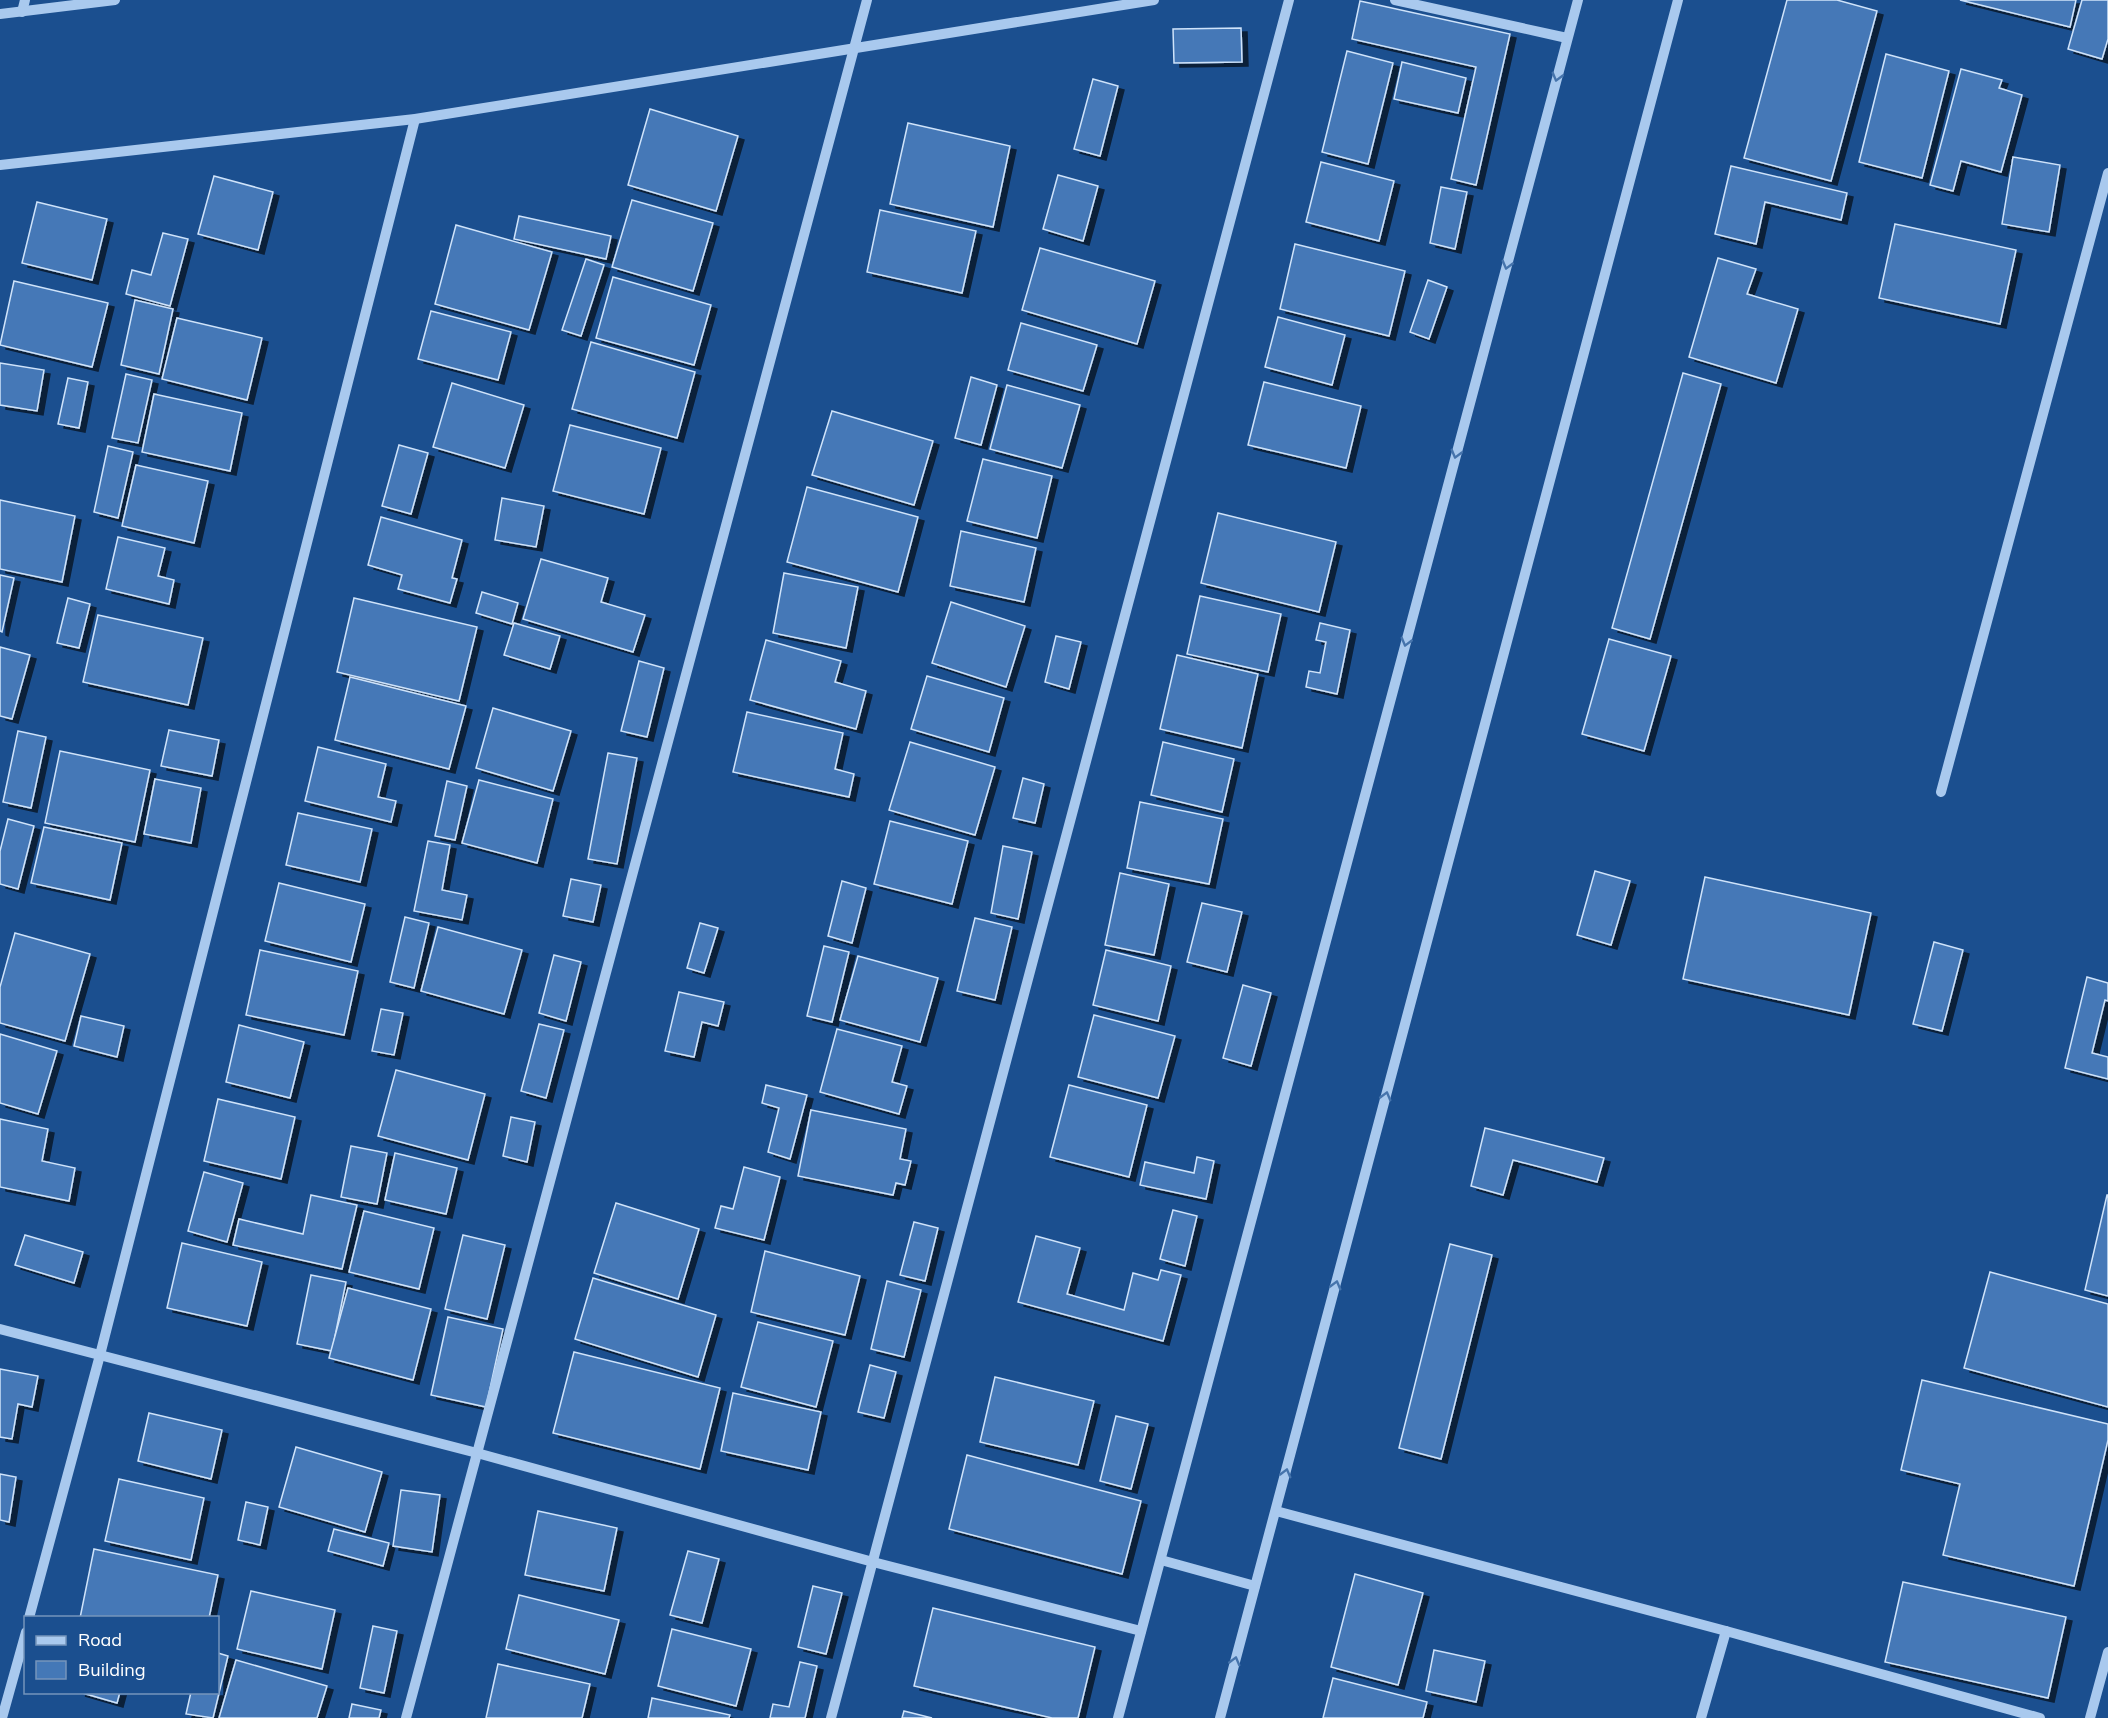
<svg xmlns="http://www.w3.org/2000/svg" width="2108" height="1718" viewBox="0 0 2108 1718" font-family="Mulish,sans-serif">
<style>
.building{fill:#4478b7;stroke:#cfe3fa;stroke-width:1.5;filter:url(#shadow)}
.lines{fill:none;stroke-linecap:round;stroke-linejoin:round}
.minor{stroke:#a9c9ee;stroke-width:10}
.oneway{stroke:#4674ac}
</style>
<defs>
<filter id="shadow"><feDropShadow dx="6" dy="4" stdDeviation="0" flood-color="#0009"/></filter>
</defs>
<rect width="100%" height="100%" fill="#1b4f8f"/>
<g class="building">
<path d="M1787,0h50l40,11 -46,170 -87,-23z"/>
<path d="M1960,0h116l-6,27z"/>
<path d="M2082,0h26v39l-6,20 -34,-10z"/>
<path d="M1360,1l150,33 -34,151 -25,-6 25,-112 -124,-28z"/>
<path d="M1241,28l1,34 -68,1 -1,-34z"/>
<path d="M1347,51l46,12 -25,101 -46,-12z"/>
<path d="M1886,54l63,17 -27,107 -63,-16z"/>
<path d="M1402,62l64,16 -8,35 -64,-14z"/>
<path d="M1961,69l41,11 -3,8 23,7 -21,77 -40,-11 -8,30 -23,-6z"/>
<path d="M1093,79l25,7 -18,70 -26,-7z"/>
<path d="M650,109l88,27 -22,75 -88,-26z"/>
<path d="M908,123l102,23 -17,81 -103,-23z"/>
<path d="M2013,157l47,8 -11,67 -47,-8z"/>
<path d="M1321,162l73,19 -15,60 -73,-19z"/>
<path d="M1731,166l116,27 -6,27 -76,-18 -9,42 -41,-10z"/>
<path d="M1058,175l40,11 -15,55 -40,-12z"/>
<path d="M214,176l59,16 -15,58 -60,-16z"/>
<path d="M1441,187l26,5 -12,57 -25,-6z"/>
<path d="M632,200l81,23 -20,68 -81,-24z"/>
<path d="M37,202l70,17 -15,61 -70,-17z"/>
<path d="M880,210l96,21 -14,62 -95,-21z"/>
<path d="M519,216l92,20 -5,23 -92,-20z"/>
<path d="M1895,224l121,26 -16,74 -121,-26z"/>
<path d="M456,225l96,27 -23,78 -94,-26z"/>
<path d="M163,233l25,6 -18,67 -44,-12 6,-24 19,5z"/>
<path d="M1295,244l110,27 -16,65 -109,-27z"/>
<path d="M1040,248l115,33 -18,63 -115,-34z"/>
<path d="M1718,258l38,11 -9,25 51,15 -22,74 -87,-26z"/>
<path d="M586,259l18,6 -23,71 -19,-6z"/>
<path d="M613,277l98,28 -17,60 -98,-27z"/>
<path d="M1428,280l19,7 -18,52 -19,-7z"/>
<path d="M14,281l94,22 -16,64 -92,-22z"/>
<path d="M135,300l38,9 -14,65 -38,-9z"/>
<path d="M431,311l80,21 -13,48 -80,-21z"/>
<path d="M1278,317l67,18 -13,50 -67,-18z"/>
<path d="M177,318l85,20 -15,62 -85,-21z"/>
<path d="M1021,323l76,22 -14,46 -75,-21z"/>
<path d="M591,342l104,30 -18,66 -105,-29z"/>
<path d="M0,363l44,7 -7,41 -37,-6z"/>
<path d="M1683,373l38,11 -71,255 -38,-11z"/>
<path d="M126,374l26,6 -14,63 -26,-5z"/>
<path d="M971,377l26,8 -16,60 -26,-7z"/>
<path d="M68,378l20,4 -9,46 -21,-4z"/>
<path d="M1264,382l97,24 -15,62 -98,-23z"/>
<path d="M452,383l72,22 -19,63 -72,-21z"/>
<path d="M1007,385l73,20 -18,63 -72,-19z"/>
<path d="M154,394l88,19 -12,58 -88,-19z"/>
<path d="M832,411l101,30 -19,64 -102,-30z"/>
<path d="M570,425l91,23 -17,66 -91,-23z"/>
<path d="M399,445l29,8 -17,61 -29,-8z"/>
<path d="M108,446l25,6 -15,66 -24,-6z"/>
<path d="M983,459l69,17 -15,62 -70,-17z"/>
<path d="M136,465l72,16 -14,62 -72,-17z"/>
<path d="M807,487l111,30 -20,75 -111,-30z"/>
<path d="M502,498l42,8 -8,41 -41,-7z"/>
<path d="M0,500l75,16 -13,66 -62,-13z"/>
<path d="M1218,513l118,29 -17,70 -118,-29z"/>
<path d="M381,517l81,23 -10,38 5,1 -7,24 -52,-14 4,-14 -34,-10z"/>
<path d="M961,531l75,17 -12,54 -74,-16z"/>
<path d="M118,537l47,11 -7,28 16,4 -5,24 -63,-15z"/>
<path d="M541,559l67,19 -7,24 44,13 -12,37 -110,-33z"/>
<path d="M784,573l74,14 -12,61 -73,-15z"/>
<path d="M0,575l14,3 -12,54 -2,-1z"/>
<path d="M482,592l36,11 -6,21 -36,-11z"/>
<path d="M1200,596l81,18 -13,58 -81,-18z"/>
<path d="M68,598l22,6 -11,44 -22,-5z"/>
<path d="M354,598l123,29 -18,74 -122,-29z"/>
<path d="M951,602l74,24 -19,61 -74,-24z"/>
<path d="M98,615l105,23 -15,67 -105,-23z"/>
<path d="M514,623l46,13 -10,33 -46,-14z"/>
<path d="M1320,623l30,7 -13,64 -31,-7 3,-16 11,2 6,-31 -10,-2z"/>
<path d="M1056,636l25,6 -12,47 -24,-7z"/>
<path d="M1609,639l62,17 -27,95 -62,-17z"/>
<path d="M766,640l75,21 -6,21 31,9 -10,38 -106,-29z"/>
<path d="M0,647l30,8 -18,64 -12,-3z"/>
<path d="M1177,655l81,19 -16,74 -82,-19z"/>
<path d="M639,661l25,7 -17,69 -26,-6z"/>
<path d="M927,676l77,22 -15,54 -78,-23z"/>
<path d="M350,677l116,29 -17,63 -114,-29z"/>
<path d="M493,708l78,23 -18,60 -77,-23z"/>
<path d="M747,712l96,21 -8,36 19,5 -5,23 -116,-25z"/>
<path d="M169,730l50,10 -7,36 -51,-10z"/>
<path d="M18,731l28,6 -15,71 -28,-6z"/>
<path d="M910,742l85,25 -20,68 -86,-25z"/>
<path d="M1163,742l71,17 -12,53 -71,-17z"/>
<path d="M318,747l68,17 -8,33 18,4 -5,21 -86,-21z"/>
<path d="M60,751l90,19 -15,72 -90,-19z"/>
<path d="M608,753l29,5 -20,106 -29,-5z"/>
<path d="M1023,778l21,6 -9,39 -22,-5z"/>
<path d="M155,779l46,9 -10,55 -47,-9z"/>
<path d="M479,780l74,19 -16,64 -75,-20z"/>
<path d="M447,781l20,5 -12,54 -20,-4z"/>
<path d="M1140,802l83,17 -14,65 -82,-16z"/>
<path d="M298,813l74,16 -12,53 -74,-17z"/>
<path d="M8,819l26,7 -16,63 -18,-5v-33z"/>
<path d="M890,821l78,20 -16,63 -78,-20z"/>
<path d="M44,827l78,16 -12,57 -79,-17z"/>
<path d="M428,841l22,4 -8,45 25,5 -5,25 -48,-9z"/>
<path d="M1003,846l29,6 -14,67 -27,-6z"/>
<path d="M1595,871l35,10 -19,64 -34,-10z"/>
<path d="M1120,873l49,11 -15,71 -49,-10z"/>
<path d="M1705,877l166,36 -22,102 -166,-36z"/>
<path d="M571,879l30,6 -8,37 -30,-6z"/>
<path d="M842,881l24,7 -14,55 -24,-7z"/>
<path d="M279,883l86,21 -14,58 -86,-21z"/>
<path d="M1202,903l40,9 -15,60 -40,-10z"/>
<path d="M405,917l24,6 -15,65 -24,-6z"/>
<path d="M975,918l37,9 -17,73 -38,-9z"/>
<path d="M700,923l18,5 -14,45 -17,-5z"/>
<path d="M438,927l84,23 -18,64 -83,-23z"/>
<path d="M15,933l75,21 -25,87 -65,-18v-36z"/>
<path d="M1934,942l29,8 -21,81 -29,-7z"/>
<path d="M824,946l25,6 -17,70 -25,-6z"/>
<path d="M260,950l98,21 -14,64 -98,-20z"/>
<path d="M1106,950l65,16 -13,55 -65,-16z"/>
<path d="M554,955l27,7 -15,59 -27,-8z"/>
<path d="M858,956l80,22 -18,64 -80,-22z"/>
<path d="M2087,977l21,6v18l-3,-1 -13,53 16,4v22l-43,-11z"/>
<path d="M1243,985l28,8 -20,73 -28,-8z"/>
<path d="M679,992l45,10 -6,24 -16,-4 -8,35 -29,-6z"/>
<path d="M381,1009l22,4 -9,42 -22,-4z"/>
<path d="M1094,1015l81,21 -17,62 -80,-21z"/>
<path d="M81,1016l43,10 -7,31 -43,-11z"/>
<path d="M539,1024l25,6 -18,68 -25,-7z"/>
<path d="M239,1025l65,17 -14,56 -64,-16z"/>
<path d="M837,1029l65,17 -10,36 15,4 -8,28 -79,-22z"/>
<path d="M0,1034l57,17 -19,63 -38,-11z"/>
<path d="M396,1070l89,24 -17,66 -90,-24z"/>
<path d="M766,1085l41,10 -17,64 -22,-7 11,-44 -17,-5z"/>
<path d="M1069,1085l78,20 -18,72 -79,-20z"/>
<path d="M218,1099l77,18 -14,62 -77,-18z"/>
<path d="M811,1110l95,19 -6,30 11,2 -6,24 -9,-2 -3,12 -95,-19z"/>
<path d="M511,1117l24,5 -8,40 -24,-6z"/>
<path d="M0,1119l48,10 -6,32 33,7 -6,33 -69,-14z"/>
<path d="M1485,1128l119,30 -7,24 -84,-22 -10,35 -32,-9z"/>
<path d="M351,1146l36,7 -10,51 -36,-7z"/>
<path d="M395,1153l62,15 -11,46 -61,-14z"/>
<path d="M1197,1157l17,4 -8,38 -66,-14 5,-23 49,11z"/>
<path d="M744,1167l36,10 -16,63 -49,-12 6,-22 12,3z"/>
<path d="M204,1172l39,11 -16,59 -39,-11z"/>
<path d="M311,1195l46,10 -15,64 -109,-24 6,-26 64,15z"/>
<path d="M2107,1195h1v101l-23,-6z"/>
<path d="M616,1203l83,26 -21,70 -84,-26z"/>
<path d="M1173,1210l24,6 -12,50 -25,-7z"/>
<path d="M364,1211l70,17 -15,61 -70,-17z"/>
<path d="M914,1222l24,6 -13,53 -25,-6z"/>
<path d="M25,1235l58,17 -9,31 -59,-18z"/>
<path d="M463,1235l42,10 -18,74 -42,-10z"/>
<path d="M1036,1236l44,12 -13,46 57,16 9,-37 25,7 3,-10 20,5 -18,66 -145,-39z"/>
<path d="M182,1243l80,19 -15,64 -80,-18z"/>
<path d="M1450,1244l42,11 -51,204 -42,-11z"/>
<path d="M765,1251l95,25 -15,59 -94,-23z"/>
<path d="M1990,1272l118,32v103l-144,-39z"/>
<path d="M311,1275l35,7 -14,69 -35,-7z"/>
<path d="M593,1278l123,37 -18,62 -123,-38z"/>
<path d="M887,1281l34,9 -17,67 -33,-8z"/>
<path d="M348,1288l83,21 -18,71 -84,-22z"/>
<path d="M448,1317l55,12 -17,78 -55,-12z"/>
<path d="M758,1322l75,19 -17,66 -75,-20z"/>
<path d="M574,1352l146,36 -20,81 -147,-36z"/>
<path d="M870,1365l26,7 -12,46 -26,-6z"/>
<path d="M0,1369l38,7 -6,31 -14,-3 -6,35 -12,-2z"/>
<path d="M995,1377l99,24 -16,64 -98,-23z"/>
<path d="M1922,1380l186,44v16l-34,146 -131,-31 17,-71 -59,-14z"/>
<path d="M733,1393l88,19 -13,58 -87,-19z"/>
<path d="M149,1413l73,17 -11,49 -73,-18z"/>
<path d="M1116,1416l32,8 -17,65 -31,-8z"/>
<path d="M296,1447l86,25 -17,60 -86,-25z"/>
<path d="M967,1455l174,46 -19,73 -173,-45z"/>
<path d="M0,1474l16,3 -7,45 -9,-2z"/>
<path d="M119,1479l85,19 -13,62 -86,-19z"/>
<path d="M401,1490l39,5 -8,57 -39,-6z"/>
<path d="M246,1502l22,5 -8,38 -22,-5z"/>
<path d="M538,1511l79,17 -13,63 -79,-16z"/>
<path d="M334,1529l55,14 -6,23 -55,-15z"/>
<path d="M94,1549l124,26 -9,43h-129z"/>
<path d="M688,1551l31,8 -17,64 -32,-8z"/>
<path d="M1355,1574l68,19 -25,92 -67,-18z"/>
<path d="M1903,1582l163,35 -18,81 -163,-36z"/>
<path d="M813,1586l29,7 -16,61 -28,-7z"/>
<path d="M251,1591l84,19 -13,59 -85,-20z"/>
<path d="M519,1595l100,25 -14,54 -99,-25z"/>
<path d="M933,1608l162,39 -17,71h-26l-138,-32z"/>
<path d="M373,1626l24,5 -13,62 -24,-5z"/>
<path d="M672,1629l79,20 -15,57 -78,-20z"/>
<path d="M1434,1650l51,11 -9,41 -50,-11z"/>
<path d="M218,1653l10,3 -15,62 -27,-4 5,-22h27z"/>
<path d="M236,1660l91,26 -10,32h-98z"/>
<path d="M800,1662l17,4 -12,52h-35l3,-14 16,3z"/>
<path d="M498,1664l92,20 -8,34h-96z"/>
<path d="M1333,1678l94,24 -4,16h-100z"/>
<path d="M79,1692h41l-3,11z"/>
<path d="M652,1698l78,17 -1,3h-81z"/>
<path d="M352,1704l29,6 -2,8h-30z"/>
<path d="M904,1711l28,7h-30z"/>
</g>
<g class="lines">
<g class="minor">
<path d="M1395,0l172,38"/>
<path d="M22,12l3,-12"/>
<path d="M0,14l115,-14"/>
<path d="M0,165l415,-46 739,-119"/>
<path d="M1941,792l167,-619"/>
<path d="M0,1329l477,124 396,109 268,69"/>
<path d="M1276,1511l450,120 314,87"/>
<path d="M1161,1560l94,26"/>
<path d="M29,1618l71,-263 315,-1236"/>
<path d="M2,1718l24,-86"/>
<path d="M406,1718l461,-1718"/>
<path d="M831,1718l458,-1718"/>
<path d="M1118,1718l460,-1718"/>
<path d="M1220,1718l458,-1718"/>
<path d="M1701,1718l25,-87"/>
<path d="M2090,1718l18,-66"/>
</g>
</g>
<defs><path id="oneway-chevron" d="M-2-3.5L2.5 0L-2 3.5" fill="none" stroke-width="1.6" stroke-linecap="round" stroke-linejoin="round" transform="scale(1.5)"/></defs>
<g class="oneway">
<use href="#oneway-chevron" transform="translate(1557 77) rotate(105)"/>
<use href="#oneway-chevron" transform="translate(1507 265) rotate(105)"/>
<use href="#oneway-chevron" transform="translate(1456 454) rotate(105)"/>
<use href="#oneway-chevron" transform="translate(1406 642) rotate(105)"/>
<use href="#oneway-chevron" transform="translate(1386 1096) rotate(-75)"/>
<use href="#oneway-chevron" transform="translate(1336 1285) rotate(-75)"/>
<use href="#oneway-chevron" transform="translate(1286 1473) rotate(-75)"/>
<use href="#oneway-chevron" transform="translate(1235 1661) rotate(-75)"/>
</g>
<rect x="24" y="1616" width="195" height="78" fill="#1b4f8f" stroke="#7695bc" stroke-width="1.5"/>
<rect x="36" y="1636" width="30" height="9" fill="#a9c9ee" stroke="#7695bc" stroke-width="1.5"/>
<text x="78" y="1646" font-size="18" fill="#ffffff">Road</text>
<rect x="36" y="1661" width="30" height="18" fill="#4478b7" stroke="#7695bc" stroke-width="1.5"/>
<text x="78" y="1676" font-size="18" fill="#ffffff">Building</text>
</svg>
